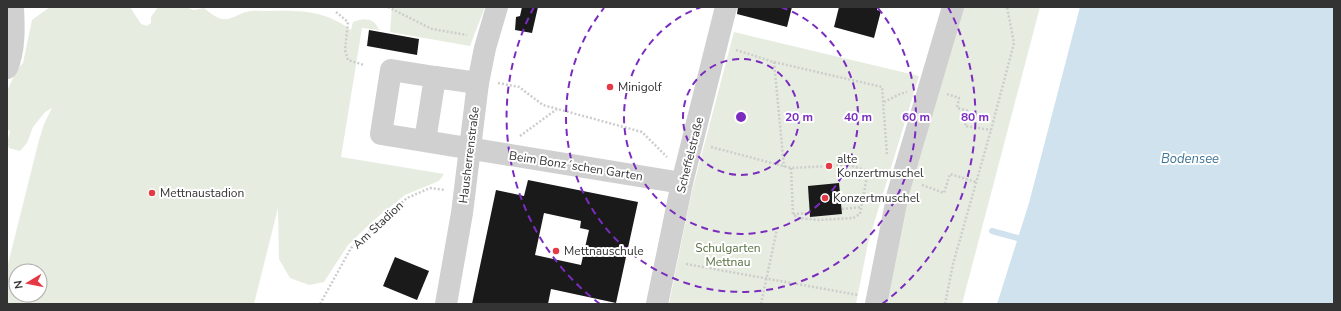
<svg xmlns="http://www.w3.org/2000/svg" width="1341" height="311" viewBox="0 0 1341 311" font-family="'Nunito Sans',sans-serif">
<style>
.green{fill:#e6ecdf;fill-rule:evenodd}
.water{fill:#cfe2ee}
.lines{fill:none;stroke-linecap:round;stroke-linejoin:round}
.stream{stroke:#cfe2ee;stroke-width:6}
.building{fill:#1a1a1a;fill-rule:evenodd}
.path{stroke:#cdcdcd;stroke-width:2.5;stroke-dasharray:2 2;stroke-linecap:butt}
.minor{stroke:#d0d0d0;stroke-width:22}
.ring{fill:none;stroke:#7b2cbf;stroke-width:2;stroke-dasharray:7 5}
.poi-dot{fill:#e63946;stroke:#fff;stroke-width:1.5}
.labels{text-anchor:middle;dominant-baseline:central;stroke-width:4;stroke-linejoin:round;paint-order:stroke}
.poi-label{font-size:12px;fill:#333;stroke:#fff;text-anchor:start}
.street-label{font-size:12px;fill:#333;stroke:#fff}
.park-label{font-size:12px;fill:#56703f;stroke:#fff}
.water-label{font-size:13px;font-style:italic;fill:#3f7597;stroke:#fff}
.centre{fill:#7b2cbf;stroke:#fff;stroke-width:2}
.ring-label{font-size:12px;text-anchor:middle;font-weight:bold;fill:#7b2cbf;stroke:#fff;stroke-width:4;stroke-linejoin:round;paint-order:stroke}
</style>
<rect width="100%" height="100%" fill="#fff"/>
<g class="green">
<path d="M50,7h80l11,17 6,2 4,-3v-6l7,-10h27l9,3 10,-2c5,4 13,11 19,11 9,1 15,-5 23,-7 7,-2 15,-1 22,-1 31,-1 57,-1 83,19l2,-8c11,-5 22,-4 26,8l-17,-2 -21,129 103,17 -5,7 -34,14 -31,25 -26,25 -24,37 -15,3 -19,-7 -11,-19 -1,-51 -24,96h-247v-36l32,-128 5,-16 8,-16 -7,4 -12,15 -6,16 -7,8 -11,-3 -2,-6 3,-10 -3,-4v-37l10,-22 6,-6 9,-43zM16,271h24v24h-24z"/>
<path d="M392,7h93l-15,39 -80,-14z"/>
<path d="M959,7h81l-78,297h-81l24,-107z"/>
<path d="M734,32l185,44 -51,167 -12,61h-187l22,-109z"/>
</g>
<path class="water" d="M1080,7h254v297h-337l32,-101z"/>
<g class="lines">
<path class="stream" d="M992,231l26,7"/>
</g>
<g class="building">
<path d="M522,7h16l-6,26 -17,-3 1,-13 4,-1z"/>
<path d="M738,7h54l-5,20 -50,-13z"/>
<path d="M839,7h39l-1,3 4,1 -7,27 -40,-11z"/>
<path d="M369,30l50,9 -2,16 -50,-9z"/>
<path d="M528,180l110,22 -22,101 -65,-14 -3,15h-76l24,-114 28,6zM544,213l37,8 -1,7 9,2 -8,35 -46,-10z"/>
<path d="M839,183l3,31 -32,3 -2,-31z"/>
<path d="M395,257l34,14 -12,29 -34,-14z"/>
</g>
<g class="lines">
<g class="path">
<path d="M388,7l44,22 35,6"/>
<path d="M336,12l12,10 -3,28 3,10 16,5"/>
<path d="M736,50l38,12 108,25 5,68"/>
<path d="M774,62l10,105"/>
<path d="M498,83l21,4 24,18 99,27 25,25"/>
<path d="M947,94l12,4 -2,10 12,3 -4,15 26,4"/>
<path d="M884,102l16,-8 7,-2"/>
<path d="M520,136l37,-27"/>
<path d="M711,147l80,21 58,-3 19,6 16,-1"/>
<path d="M841,166c3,4 5,6 11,4l1,-4"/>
<path d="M791,168l2,46 5,4 21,2 34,-2 7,-4 8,-43"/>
<path d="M922,185l22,8 6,-19 26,8"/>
<path d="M842,209l20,-2"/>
<path d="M793,214l17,-1"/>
<path d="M686,264l172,31"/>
<path d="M320,304l31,-56 26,-24 30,-26 23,-10 15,2"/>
<path d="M761,304l16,-75"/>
<path d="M945,304l8,-40 38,-134 23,-87 -7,-36"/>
</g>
<g class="minor">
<path d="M7,68c8,-19 7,-41 6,-61"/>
<path d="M435,77l43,6"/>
<path d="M425,141l10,-64 -44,-7 -10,64 301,49"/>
<path d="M446,304l16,-91 16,-130 7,-35 12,-41"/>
<path d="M657,304l25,-121 44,-176"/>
<path d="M876,304l22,-111 55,-186"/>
</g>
</g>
<g class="ring">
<circle cx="741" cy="117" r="58"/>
<path d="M781 7A117 117 0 1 1 701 7"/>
<path d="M878 8A175 175 0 1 1 604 8"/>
<path d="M600 304A234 234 0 0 1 534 7M948 7A234 234 0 0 1 882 304"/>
</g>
<g class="poi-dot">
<circle cx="610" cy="87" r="4"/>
<circle cx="829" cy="166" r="4"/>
<circle cx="152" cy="193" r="4"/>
<circle cx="825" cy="198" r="4"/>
<circle cx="556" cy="251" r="4"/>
</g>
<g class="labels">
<g class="poi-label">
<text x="618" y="87">Minigolf</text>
<text x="837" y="159">alte<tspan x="837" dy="14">Konzertmuschel</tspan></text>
<text x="160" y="193">Mettnaustadion</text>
<text x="833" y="198">Konzertmuschel</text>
<text x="564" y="251">Mettnauschule</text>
</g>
<g class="street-label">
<text transform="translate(469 155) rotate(-83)">Hausherrenstraße</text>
<text transform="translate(690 155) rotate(-76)">Scheffelstraße</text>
<text transform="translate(576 166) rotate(9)">Beim Bonz´schen Garten</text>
<text transform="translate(378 225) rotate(-43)">Am Stadion</text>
</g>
<g class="park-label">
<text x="728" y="248">Schulgarten<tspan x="728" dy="14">Mettnau</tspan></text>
</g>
<g class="water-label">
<text x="1190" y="159">Bodensee</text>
</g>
</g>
<circle cx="741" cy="117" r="6" class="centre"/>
<g class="ring-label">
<text x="799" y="121">20 m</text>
<text x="858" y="121">40 m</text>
<text x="916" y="121">60 m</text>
<text x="975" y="121">80 m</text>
</g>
<rect width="1341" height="311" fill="none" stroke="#333333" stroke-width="16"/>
<g transform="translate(28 283) rotate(260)"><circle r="19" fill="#ffffff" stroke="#adadad"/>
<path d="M0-3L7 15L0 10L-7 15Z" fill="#e63946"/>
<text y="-6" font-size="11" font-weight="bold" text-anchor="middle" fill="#333333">N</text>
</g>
</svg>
